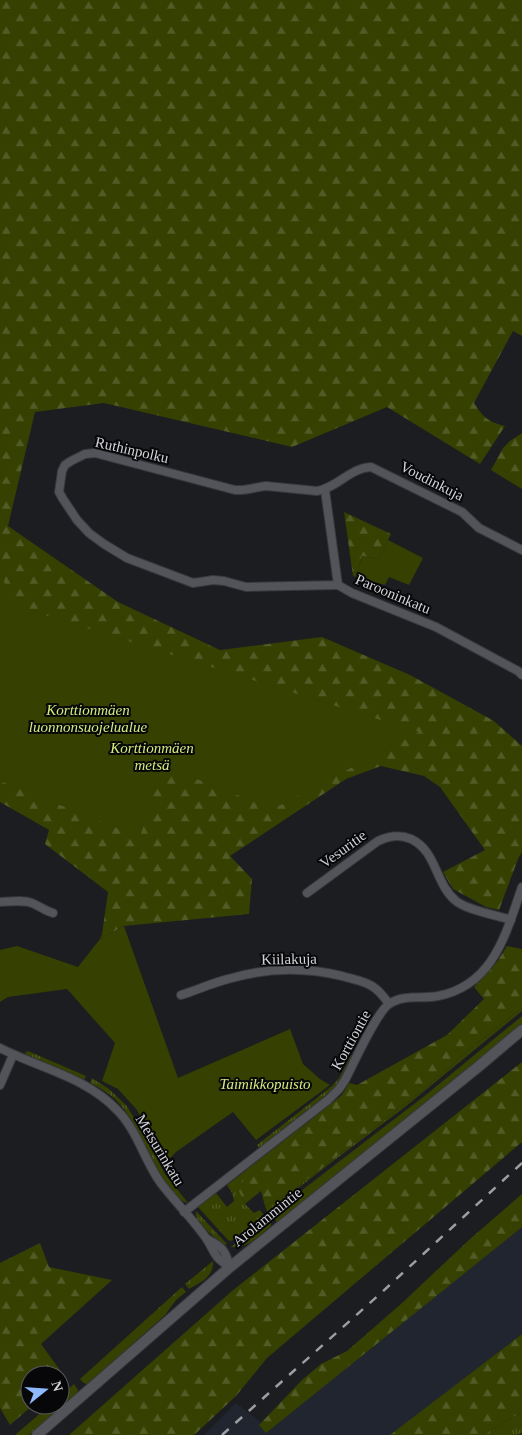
<svg xmlns="http://www.w3.org/2000/svg" width="522" height="1435" viewBox="0 0 522 1435" font-family="Georgia,serif">
<style>
.built{fill:#21252f}
.grass{fill:url(#grass-tufts)}
.forest{fill:url(#forest-firs)}
.park{fill:#354001}
.lines{fill:none;stroke-linecap:round;stroke-linejoin:round}
.minor-casing{stroke:#37383c;stroke-width:10}
.tertiary-casing{stroke:#37383c;stroke-width:12}
.minor{stroke:#525459;stroke-width:8}
.tertiary{stroke:#525459;stroke-width:10}
.rail{stroke:#9c9ea1;stroke-width:2.5;stroke-dasharray:9 9;stroke-linecap:butt}
.labels{text-anchor:middle;dominant-baseline:central;stroke-width:4;stroke-linejoin:round;paint-order:stroke}
.street-label{font-size:15px;fill:#d1d3d6;stroke:#070709}
.park-label{font-size:15px;font-style:italic;fill:#d2ec7e;stroke:#070709}
</style>
<defs>
<pattern id="grass-tufts" width="24" height="20" patternUnits="userSpaceOnUse" patternTransform="scale(1.25)"><rect width="24" height="20" fill="#354001"/><path d="M3 7l-1-3M5 7V3M7 7l1-3M15 17l-1-3M17 17v-4M19 17l1-3" fill="none" stroke="#515b25"/></pattern>
<pattern id="forest-firs" width="22" height="20" patternUnits="userSpaceOnUse" patternTransform="scale(1.25)"><rect width="22" height="20" fill="#354001"/><path d="M5 1l3.5 6h-7zM16 11l3.5 6h-7z" fill="#515b25"/></pattern>
</defs>
<rect width="100%" height="100%" fill="#1b1d21"/>
<path class="built" d="M522,1224v110l-131,101h-187l32,-32 27,21z"/>
<g class="grass">
<path d="M522,1008v3l-117,96 -81,61 -55,43h-2l-2,-5 27,-15 131,-101 26,-22 17,-16z"/>
<path d="M522,1016v8l-91,75 -154,123 -6,-8 156,-120z"/>
<path d="M28,1051l58,25 -2,4 -59,-26 1,-2z"/>
<path d="M351,1055l2,1 -19,33 -75,59 -2,-3 75,-59 7,-8z"/>
<path d="M92,1078l17,11 17,16 14,22 25,47 23,29c-23,-4 -49,-75 -65,-95 -8,-11 -20,-19 -33,-25z"/>
<path d="M313,1118l-73,73 5,13 9,9 6,-3 3,4v3l-32,24 -3,-1 -30,-33 18,-14 11,14 7,-6 -2,-8 -5,-8z"/>
<path d="M196,1211l31,33 -2,1c-9,-7 -32,-22 -29,-34z"/>
<path d="M266,1219h2l3,4v3c-12,10 -23,23 -40,21z"/>
<path d="M213,1261c1,16 -12,21 -24,28l-4,-5z"/>
<path d="M182,1287l4,5 -10,8 -11,15 -77,69c-4,0 -6,-2 -8,-5z"/>
<path d="M74,1384l4,6 -1,3 -48,42h-14l35,-30h10v-9z"/>
<path d="M522,1412v21l-4,2h-36z"/>
</g>
<g class="forest">
<path d="M0,0h522v336l-9,-5 -39,72c9,14 14,19 31,23l-25,38 -93,-57 -95,40 -188,-44 -69,9 -27,114 110,76 102,48 102,-13 88,38 84,46 28,25v106l-4,7 -19,51 -13,-3 -33,-18 -10,-17 42,-22 -45,-63 -16,-11 -43,-10 -35,13 -116,77 22,23 -3,35 -125,12 -24,13 2,-5 6,-42 -63,-48 4,-14 -49,-28z"/>
<path d="M522,433v56l-31,-19 12,-22 7,-7z"/>
<path d="M344,512l47,22 -12,25 -17,-3 -6,21 -3,-1z"/>
<path d="M507,946l15,3v59l-56,44 -17,16 -26,22 -131,101 -27,15 -4,-15 -16,13 -6,-13 6,-14 50,-41 18,-18 29,-23 7,-12 8,2 90,-50 37,-36 -10,-12 23,-25z"/>
<path d="M522,1062v80l-255,216 -31,38 -42,39h-125l163,-144z"/>
<path d="M522,1194v33l-256,206 -7,-8 43,-45 19,-16 26,-13 54,-47 69,-65z"/>
<path d="M40,1243l9,24 63,13 -71,64 24,33 -5,4v-6h-30v30h3l-23,20 -10,-17v-145z"/>
<path d="M522,1334v78l-40,23h-92z"/>
</g>
<g class="park">
<path d="M388,540l35,18 -14,27 -20,-8 -4,8 -29,-8 6,-21 17,3z"/>
<path d="M0,562l9,42 410,128 -146,77 -112,-44 -21,72 -140,-56z"/>
<path d="M124,926l54,152 112,-49 13,35 17,15 10,6 -74,55 -23,-28 -57,40 -11,12 -28,-54 -19,-21 -16,-8 13,-38 -48,-54 -59,8 -8,5v-52l17,-4 61,21 22,-28z"/>
</g>
<g class="lines">
<g class="minor-casing">
<g id="minor">
<path d="M325,490l13,95 14,8 84,34 82,44 4,4"/>
<path d="M338,585l-92,2 -22,-6 -11,-1 -20,3 -66,-25 -23,-14 -15,-11 -12,-13 -14,-21 -4,-7 3,-21 3,-6 6,-4 14,-7 10,-1 140,37c11,1 20,-3 31,-4l51,5c20,-3 33,-23 54,-24l91,45 17,16 43,22"/>
<path d="M307,893l71,-52c11,-5 21,-7 33,-2 26,12 24,45 45,62 11,9 40,14 55,19"/>
<path d="M0,902c10,0 25,-3 34,2 7,3 12,7 19,9"/>
<path d="M181,995c16,-5 31,-12 47,-16 37,-11 76,-12 114,-3 24,7 32,6 47,28"/>
<path d="M0,1048c39,20 86,29 117,62 20,20 27,49 43,72 14,19 32,36 46,56 10,15 6,18 24,29"/>
<path d="M0,1085l13,-30"/>
<path d="M184,1212l144,-112 11,-11 6,-9c9,-17 31,-67 44,-76 14,-10 34,-5 49,-8 56,-11 68,-63 84,-109"/>
<path d="M207,1239c15,8 18,10 23,28"/>
</g>
</g>
<g class="tertiary-casing">
<path id="tertiary" d="M37,1435l193,-168 248,-200 44,-37"/>
</g>
<use href="#minor" class="minor"/>
<use href="#tertiary" class="tertiary"/>
<path class="rail" d="M222,1435l159,-142 141,-130"/>
</g>
<g class="labels">
<g class="street-label">
<text transform="translate(132 450) rotate(13)">Ruthinpolku</text>
<text transform="translate(432 481) rotate(27)">Voudinkuja</text>
<text transform="translate(393 594) rotate(23)">Parooninkatu</text>
<text transform="translate(343 849) rotate(-36)">Vesuritie</text>
<text transform="translate(289 959) rotate(-1)">Kiilakuja</text>
<text transform="translate(351 1040) rotate(-61)">Korttiontie</text>
<text transform="translate(160 1150) rotate(59)">Metsurinkatu</text>
<text transform="translate(267 1217) rotate(-39)">Arolammintie</text>
</g>
<g class="park-label">
<text x="88" y="710">Korttionmäen<tspan x="88" dy="17">luonnonsuojelualue</tspan></text>
<text x="152" y="748">Korttionmäen<tspan x="152" dy="17">metsä</tspan></text>
<text x="265" y="1084">Taimikkopuisto</text>
</g>
</g>
<g transform="translate(45 1390) rotate(73)"><circle r="24" fill="#070709" stroke="#58595b"/>
<path d="M0-4L9 19L0 12L-9 19Z" fill="#8eb9fc"/>
<text y="-8" font-size="14" font-weight="bold" text-anchor="middle" fill="#d1d3d6">N</text>
</g>
</svg>
